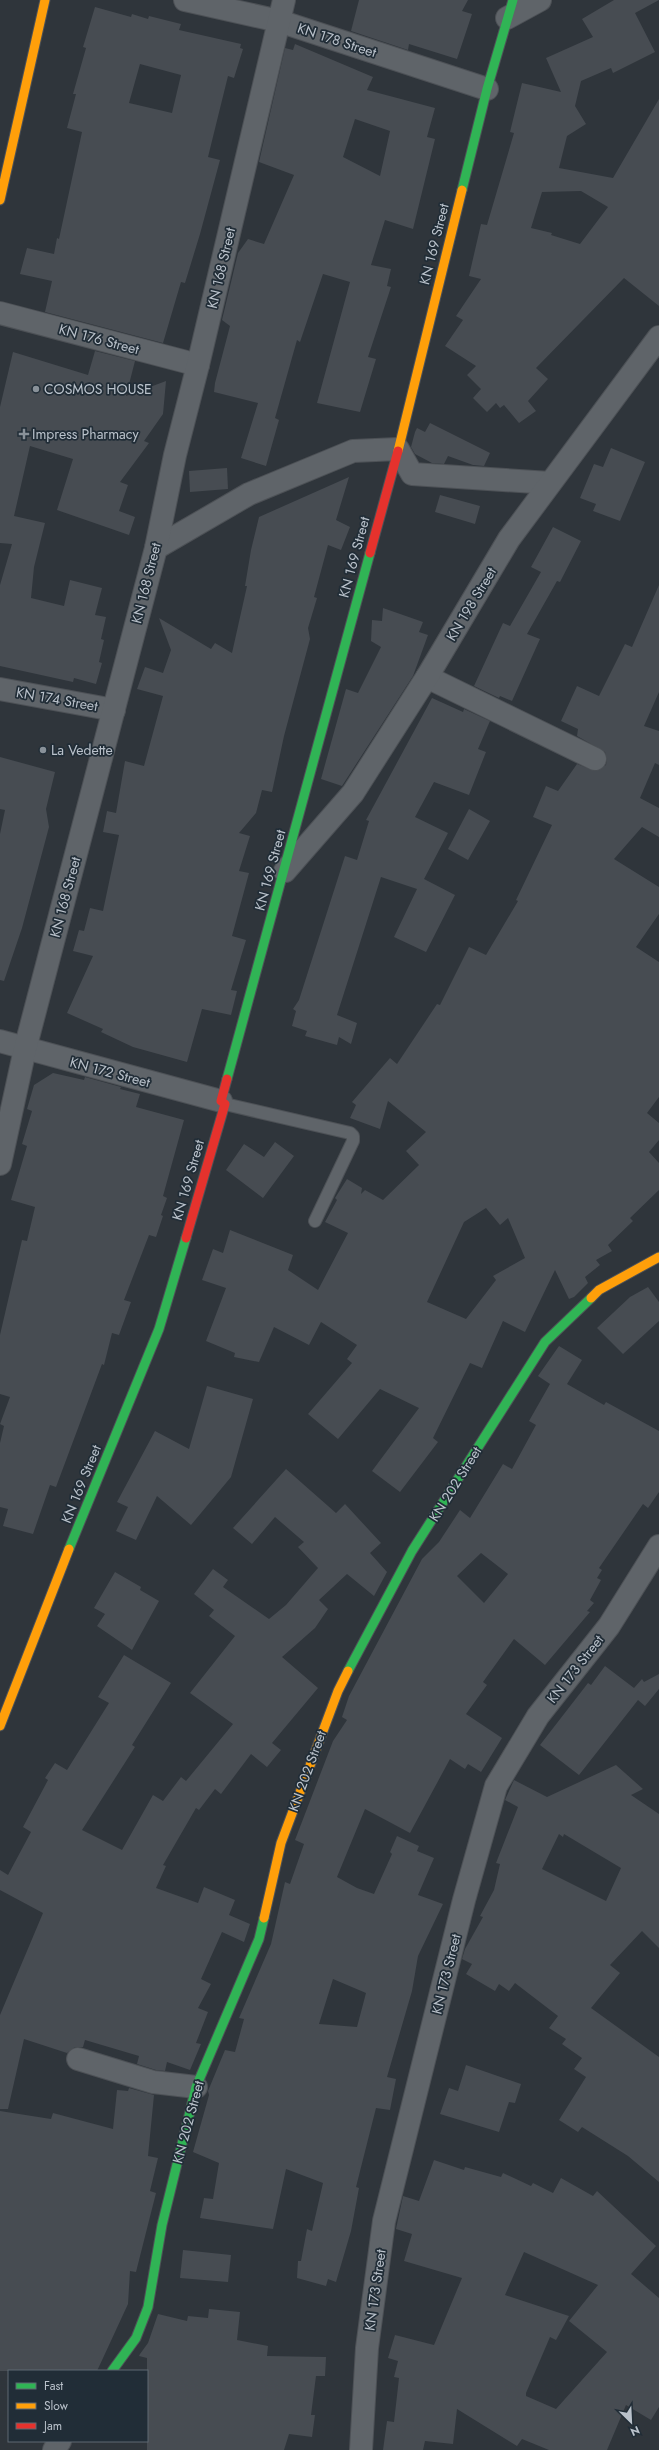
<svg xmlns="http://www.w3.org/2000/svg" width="659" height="2450" viewBox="0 0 659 2450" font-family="Jost,sans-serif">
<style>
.building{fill:#474c52;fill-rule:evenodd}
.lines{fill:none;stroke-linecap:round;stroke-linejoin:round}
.lane-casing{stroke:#4d5156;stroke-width:14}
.street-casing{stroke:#4d5156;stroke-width:24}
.fast-casing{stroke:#4d5156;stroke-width:11}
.slow-casing{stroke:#4d5156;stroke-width:11}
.jam-casing{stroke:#4d5156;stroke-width:11}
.lane{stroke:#5f6469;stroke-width:12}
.street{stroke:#5f6469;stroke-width:22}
.fast{stroke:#30b455;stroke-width:9}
.slow{stroke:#ff9f0a;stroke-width:9}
.jam{stroke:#e5322d;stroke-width:9}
.poi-dot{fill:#899199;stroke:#212d37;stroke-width:1.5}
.labels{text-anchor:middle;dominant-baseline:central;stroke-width:3.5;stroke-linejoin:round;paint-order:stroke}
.street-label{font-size:14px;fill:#bac2cb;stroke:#212d37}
.poi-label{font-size:14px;fill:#bac2cb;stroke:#212d37;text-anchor:start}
</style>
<rect width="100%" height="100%" fill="#2f353b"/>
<g class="building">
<path d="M359,0h109l-6,11 10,3 -15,45 -48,-15 -1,6 -57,-19z"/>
<path d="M614,0h45l-24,13 20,39 -42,21 -2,-5 -30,13 -6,25 11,18 -19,12 -8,32 54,10 46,-79v207l-35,-28 -88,90 12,11 -20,22 8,10 -17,12 -15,-18 -4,3 -4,-5 -9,9 -14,-14 8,-9 -14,-14 9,-9 -31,-20 18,-26 -7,-4 25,-37 -12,-3 12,-52 6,1 27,-92 -4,-1 12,-49 39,9 -15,-34 47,-21 -11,-18zM581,191l27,16 -28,37 -29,-9 1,-2 -21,-5 11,-36z"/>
<path d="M95,7l36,10 1,-3 16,5 1,-3 32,8 -2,6 62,14 -1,4 3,1 -9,29 -6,-2 -20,81 12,3 -20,74 -15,49 -4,-1 -18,61 -118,-31 7,-31 -32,-7 7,-26 27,6 3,-16 2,1 23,-107 -15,-4 9,-34h-3l13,-46 -3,-1zM140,64l41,11 -9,38 -43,-10z"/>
<path d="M295,44l78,33 -6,13 68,18 -8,29 8,2 -22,90 -28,-9 -14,45 20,4 -4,17 4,1 -23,70 8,2 -16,53 -43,-9 33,-121 -27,-8 -23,68 -3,-2 -22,78 4,2 -13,46 -25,-8 17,-55 -44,-11 1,-9 15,-57 -8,-6 16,-67 10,-14 16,5 30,-69 -35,-13 26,-114 8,2zM355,119l35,12 -10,45 -37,-19z"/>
<path d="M95,351l40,10 -9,35 40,-15 -3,33 -19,27 5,2 -29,39 8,3 -9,26 16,6 -6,18 -72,-25 16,-51 -43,-13 -16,70 31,7 -11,44 -3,31 33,8 6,-26 32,8 -7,27 11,2 -5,22 3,1 -5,22 3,1 -6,21 -22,-6 -1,4 -73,-16v-81l12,-41 -12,-1v-136l13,-55 75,23z"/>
<path d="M430,423l60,30 -6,13 -11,-1 -25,-9 -4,8 -12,-1 -17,-9 -4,-7 4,-15 2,-4 8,4z"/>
<path d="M611,448l34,14 -25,59 -27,-10 3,-7 -16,-6 14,-34 9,3z"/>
<path d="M227,468l1,21 -38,3 -1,-21z"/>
<path d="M349,477l-13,43 14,7 -9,23 -13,-5 -14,52 3,1 -9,30 2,11 -26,97 -12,56 -10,-2 -6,23 -17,20 11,3 -11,35 10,2 -17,63 14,4 -15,50 6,1 -6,24 -29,-6 -15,53 -54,-15 -32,-15 2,-3 -36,-16 26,-57 -20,-5 6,-21 5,1 6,-23 13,3 16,-76 -16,-3 4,-21 9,2 9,-52 19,5 19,-70 -26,-7 8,-22 18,6 8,-23 -12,-32 52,31 4,-6 17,10 15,-67h-2l6,-36 8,-33z"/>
<path d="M440,495l40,11 -5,18 -40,-12z"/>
<path d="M553,527l28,14 -21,41 -3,-1 -30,53 13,5 -28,62 -12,-5 -1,2 -25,-12 29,-63 7,3 31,-54 -10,-5z"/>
<path d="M659,585v107l-15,34 15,5v34l-4,-2 -15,35 19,10v29l-17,-10 -28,32 45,28v27l-23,33 23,15v135l-12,16 12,10v17l-10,12 10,11v27l-29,28 3,3 -25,24 4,6 -16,9 4,5 -15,12 3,6 -14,14 -5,2 -14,-29 -30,62 -22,-11 -21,47 -12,-5 -37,75 5,4 -38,50 -28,-21 47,-63 -39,-19 -42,50 -30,-25 44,-51 -5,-4 10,-14 -36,-23 -12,23 -35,-18 -15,35 -25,-5 1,-4 -29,-12 20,-53 -24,-8 11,-31 10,4 7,-23 63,25 -5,15 30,20 30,-57 -23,-11 12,-22 -2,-2 12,-19 15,9 -1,6 4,-4 18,10 36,-35 -13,-14 20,-19 -38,-31 -8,28 -30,-11 6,-13 -4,-3 38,-44 7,6 40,-60 3,1 29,-58 17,8 32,-54 -2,-1 36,-75 -19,-8 13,-31 12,5 19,-27 18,7 11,-6 1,-6 -2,-7 -28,-16 1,-7 -17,-8 16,-35 22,10 26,-52 7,3zM486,1208l14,17 8,-7 17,40 -32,18 3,4 -30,39 -39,-17 37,-80z"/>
<path d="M383,608l40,14 -4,10 9,3 -15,41 -71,110 -21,-7 25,-90 12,4 23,-46 -10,-6 1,-21 10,1z"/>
<path d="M432,698l31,14 1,-3 26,12 -12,28 8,3 -17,43 -35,-13 -19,35 33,16 -24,46 31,16 -29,57 -32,-15 23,-48 -36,-12 -44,138 20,8 -6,21 -12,-7 -2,8 -32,-9 2,-5 -15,-5 4,-15 -3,-2 6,-9 46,-144 12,4 12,-39 -3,-1z"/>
<path d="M0,757l55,15 -9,37 3,18 -27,101 -18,53 -4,-1v-146l5,-24 -5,-1z"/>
<path d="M469,809l21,12 -22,39 -20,-11z"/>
<path d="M53,1073l31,7 1,-3 36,10 -1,2 20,5 -4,13 48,13 -21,76 4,2 -6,17 2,1 -7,21 -7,-2 -25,65 7,2 -12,33 -7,-2 -8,32 -2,-1 -46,123 -6,-2 -17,49 -30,-8 5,-17 -8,-2v-64l4,-17 -4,-2 10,-27 -10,-3v-59l22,-95 5,1 8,-34 -24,-7 16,-54 -5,-2 10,-33 -5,-2 7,-24z"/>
<path d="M275,1142l19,14 -31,42 -37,-28 18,-26 20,13z"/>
<path d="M648,1287l11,15v19l-36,33 -26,-26 33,-31z"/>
<path d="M559,1346l23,14 -15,24 37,21 2,-3 53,29v61l-11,16 -5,-4 -44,64 3,2 -5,8 4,2 -11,20 4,3 -7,8 3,1 -45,53 -31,-26 -31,43 4,3 -21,29 36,24 -21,34 -13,-8 -3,5 -15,-10 -40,74 -45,-24 -28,68 20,11 17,6 18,-40 -2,-2 7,-16 22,10 -2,5 17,7 -16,37 25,9 -25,52 -6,35 -25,86 9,2 -6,31 -14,-2 -20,79 3,1 -8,43 -15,51 -8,-3 -2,7 -29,-8 1,-17h3l6,-32 5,2 11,-48 -37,-14 -13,60 -73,-11 4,-20 9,1 6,-36 -26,-11 16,-57 -1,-4 17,-41 10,2 9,-33 -5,-1 32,-74 14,-62 5,2 14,-40 -9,-4 38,-99 14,-21 -5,-3 7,-21 73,-137 17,-17 21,-32 10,8 33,-54 9,5 24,-44 -7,-4 21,-37 -12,-8zM481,1553l27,21 -24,29 -27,-27zM333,1979l33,14 -9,34 -38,-3z"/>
<path d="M207,1386l46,13 -22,78 -40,48 -34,-29 -21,44 -20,-9 12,-24 -11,-5 38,-71 34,18z"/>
<path d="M286,1469l50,44 9,-9 36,39 -11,10 17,19 -13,24 -27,-22 -28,26 9,9 -13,19 -33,29 36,31 -46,55 9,7 -14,17 -16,-13 -30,40 -6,-5 -16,21 -3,-2 -33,57 3,1 -10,22 42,15 6,-16 31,13 -6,15 21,9 -6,18 -22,-10 -21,47 10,5 -13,24 10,4 -12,31 5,1 -11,26 -23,-8 -2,9 -9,-1 -19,-6 2,-8 -54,-16 -2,7h-8l-8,6 -43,-14 -16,70h-8v-94l43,-102 -43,-23v-20l8,5 23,-43 -8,-5 25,-47 -3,-2 10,-15 12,7 42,-67 -11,-6 26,-42 47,28 -39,62 3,2 -53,83 40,20 31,-55 10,6 18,-24 5,4 47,-57 -43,-31 45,-57 -26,-20 5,-6 -20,-16 19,-25 15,11 -5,7 46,32 17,-14 32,-37 -20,-21 6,-5 -29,-25 -23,27 -19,-16z"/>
<path d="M115,1572l26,15 -1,3 19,11 -27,49 -35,-24 8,-12 -11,-6z"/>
<path d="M605,1666l29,22 8,-9 2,3 15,-8v15l-14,17 -7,-6 -59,75 -39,-30 48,-62 3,2z"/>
<path d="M616,1765l27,24 -12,6 28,19v134l-17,-17 -32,34 10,8 -29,35 68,49v125l-31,-26 -46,-29 -4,5 -19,-12 27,-43 -12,-8 8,-11 -20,-14 4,-5 -17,-11 9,-12 -43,-33 -6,8 -10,-7 -4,7 -29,-17 6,-10 -10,-5 3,-10 18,-32 -3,-1 14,-26 6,-26 -4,-1 22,-56 -13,-7 9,-20 33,17zM559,1834l4,3 1,-3 57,34 -15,33 -64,-32z"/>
<path d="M466,2065l55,19 -6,19 -6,-1 -10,30 -59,-18 9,-26 9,3z"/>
<path d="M129,2088l25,7 -6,61 10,2 -8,33 6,2 -20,79 -6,-1 -2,33 -31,67h-97v-260l51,8 2,-6 60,16 4,-39 11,1z"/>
<path d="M434,2160l30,10 1,-3 36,10 2,-4 28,13 2,-3 20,10 8,-15 32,18 4,-5 59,55 -25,28 28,24v109l-8,13 -25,-15 -19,45h-58l-27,-11 -5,7 -60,-37 -4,35 -28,-3 -2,9h-40l4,-29 7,1 5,-44 -5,-1 4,-16 -10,-3 7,-23 39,10 28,-67 -58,-17 8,-27 -16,-5 7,-33 16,5zM524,2252l74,33 -29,36 38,31 -51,57 -30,-13v-3l24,-56 6,3 13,-24 -64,-21z"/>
<path d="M183,2250l48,5 -3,27 -48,-4z"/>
<path d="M209,2309l31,3 -3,28 31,6 -1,10 59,1 -1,19h-9l-5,39h4l-3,22 -23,-3 -5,16h-137v-92l-8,-2 1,-2 8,-11 10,-29 29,7 1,-5 20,2z"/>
</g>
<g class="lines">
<g class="lane-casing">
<path id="lane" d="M225,1104l125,29 3,3v5l-38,80"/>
</g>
<g class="street-casing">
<g id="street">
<path d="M185,0l94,21 208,68"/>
<path d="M507,18l33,-18"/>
<path d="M0,313l198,52"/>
<path d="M156,548l93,-54 104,-43 45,-2 14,25 138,9"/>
<path d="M427,677l168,82"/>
<path d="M0,689l114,21"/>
<path d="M285,871l68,-78 74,-116 82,-138 150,-202"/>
<path d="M0,1041l221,60"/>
<path d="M0,1164l25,-115 131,-501 19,-93 23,-90 86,-365"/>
<path d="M78,2059l75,23 43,5"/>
<path d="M54,2450l6,-9"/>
<path d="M361,2450l6,-102 17,-127 80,-321 32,-114 42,-70 71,-90 50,-80"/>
</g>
</g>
<g class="fast-casing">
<g id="fast">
<path d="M462,190l25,-101 26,-89"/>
<path d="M227,1079l143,-526"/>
<path d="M69,1549l90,-220 27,-91"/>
<path d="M348,1671l64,-120 133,-209 46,-44"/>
<path d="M112,2371l24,-33 12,-31 14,-82 34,-138 63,-148 5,-21"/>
</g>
</g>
<g class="slow-casing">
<g id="slow">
<path d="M0,200l45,-200"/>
<path d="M398,451l64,-261"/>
<path d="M591,1298l8,-8 60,-33"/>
<path d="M0,1726l69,-177"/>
<path d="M264,1918l17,-75 57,-152 10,-20"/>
</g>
</g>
<g class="jam-casing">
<g id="jam">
<path d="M370,553l28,-102"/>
<path d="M186,1238l39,-134 -4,-3 6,-22"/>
</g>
</g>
<use href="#lane" class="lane"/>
<use href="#street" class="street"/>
<use href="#fast" class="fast"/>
<use href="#slow" class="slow"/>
<use href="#jam" class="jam"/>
</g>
<g class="poi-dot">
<circle cx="36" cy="389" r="4"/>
<path d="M22 428h4v4h4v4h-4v4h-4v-4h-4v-4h4z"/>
<circle cx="43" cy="750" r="4"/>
</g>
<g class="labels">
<g class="street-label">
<text transform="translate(337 40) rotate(18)">KN 178 Street</text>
<text transform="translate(434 244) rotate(-76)">KN 169 Street</text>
<text transform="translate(221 268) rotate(-77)">KN 168 Street</text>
<text transform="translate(99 339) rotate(15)">KN 176 Street</text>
<text transform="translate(354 557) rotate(-75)">KN 169 Street</text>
<text transform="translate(146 583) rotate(-76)">KN 168 Street</text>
<text transform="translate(471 604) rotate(-59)">KN 198 Street</text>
<text transform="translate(57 699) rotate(10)">KN 174 Street</text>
<text transform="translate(270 870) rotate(-75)">KN 169 Street</text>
<text transform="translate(65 897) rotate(-75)">KN 168 Street</text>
<text transform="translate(110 1072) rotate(15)">KN 172 Street</text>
<text transform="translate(188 1180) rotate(-74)">KN 169 Street</text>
<text transform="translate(81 1484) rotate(-68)">KN 169 Street</text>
<text transform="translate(455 1484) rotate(-58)">KN 202 Street</text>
<text transform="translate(575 1669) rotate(-52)">KN 173 Street</text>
<text transform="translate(307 1771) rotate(-70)">KN 202 Street</text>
<text transform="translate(446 1974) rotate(-76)">KN 173 Street</text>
<text transform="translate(188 2122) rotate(-75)">KN 202 Street</text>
<text transform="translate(375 2290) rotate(-82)">KN 173 Street</text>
</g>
<g class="poi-label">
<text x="44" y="389">COSMOS HOUSE</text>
<text x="32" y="434">Impress Pharmacy</text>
<text x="51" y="750">La Vedette</text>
</g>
</g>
<rect x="8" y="2370" width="140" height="72" fill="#212d37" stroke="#5e6972"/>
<rect x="16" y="2383" width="20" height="6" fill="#30b455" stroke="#5e6972"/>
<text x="44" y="2390" font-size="12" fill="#bac2cb">Fast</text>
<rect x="16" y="2403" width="20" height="6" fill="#ff9f0a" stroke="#5e6972"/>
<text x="44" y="2410" font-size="12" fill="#bac2cb">Slow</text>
<rect x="16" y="2423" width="20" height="6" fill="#e5322d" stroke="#5e6972"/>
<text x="44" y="2430" font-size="12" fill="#bac2cb">Jam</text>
<g transform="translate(631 2422) rotate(156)" stroke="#212d37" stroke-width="3" paint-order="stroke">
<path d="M0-3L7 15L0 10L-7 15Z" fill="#bac2cb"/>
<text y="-6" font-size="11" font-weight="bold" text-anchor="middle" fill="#bac2cb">N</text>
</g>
</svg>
